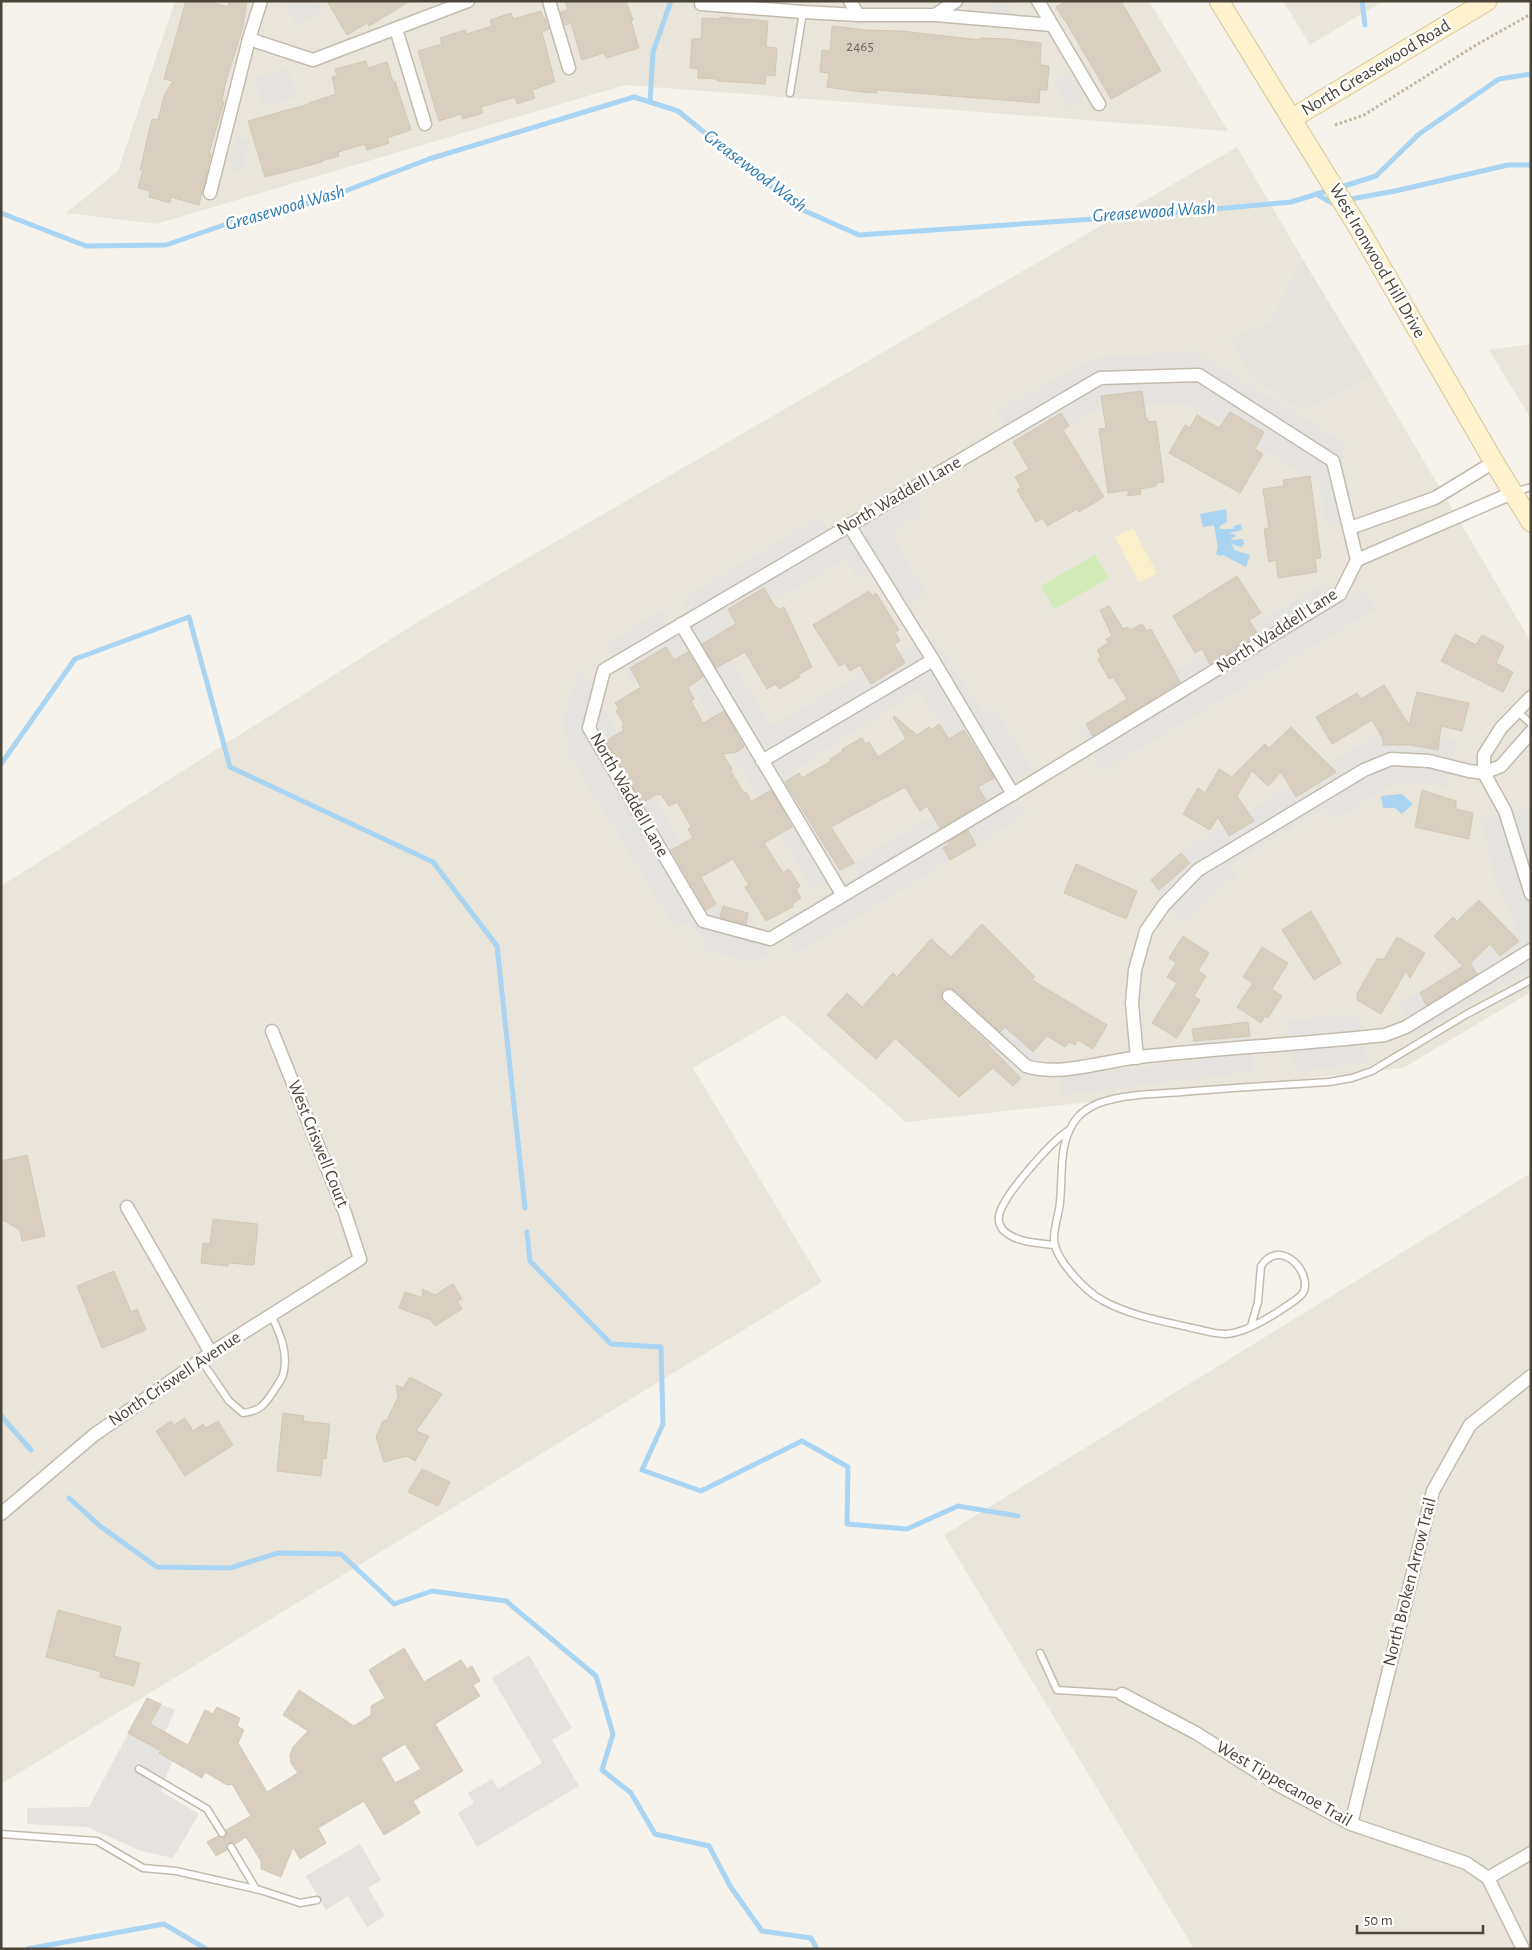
<svg xmlns="http://www.w3.org/2000/svg" width="1532" height="1950" viewBox="0 0 1532 1950" font-family="'Alegreya Sans',sans-serif">
<style>
.residential{fill:#eae5da}
.industrial{fill:#e6e2dd}
.green{fill:#d2eab5}
.sand{fill:#f9efc9}
.parking{fill:#e5e3e0;fill-rule:evenodd}
.water{fill:#a9d4f2}
.lines{fill:none;stroke-linecap:round;stroke-linejoin:round}
.stream{stroke:#a9d4f2;stroke-width:5}
.building{fill:#d8cfc1;stroke:#d3c7b4;fill-rule:evenodd}
.lane-casing{stroke:#c2bbae;stroke-width:9}
.street-casing{stroke:#c2bbae;stroke-width:15}
.secondary-casing{stroke:#d6c79b;stroke-width:21}
.path{stroke:#c4b79f;stroke-width:3;stroke-dasharray:2.5 2.5;stroke-linecap:butt}
.lane{stroke:#fff;stroke-width:6}
.street{stroke:#fff;stroke-width:12}
.secondary{stroke:#fff3cd;stroke-width:19}
.labels{text-anchor:middle;dominant-baseline:central;stroke-width:5;stroke-linejoin:round;paint-order:stroke}
.number-label{font-size:15px;fill:#6e675b}
.street-label{font-size:18px;fill:#4b4439;stroke:#fff}
.water-label{font-size:19px;font-style:italic;fill:#2e7ab2;stroke:#fff}
</style>
<rect width="100%" height="100%" fill="#f6f3ec"/>
<g class="residential">
<path d="M175,1h974l79,130 -603,-46 -469,139 -90,-11 52,-42z"/>
<path d="M1283,1h100l-73,44z"/>
<path d="M1237,147l65,111 -33,65 -40,14 77,75 67,-37 158,267v350l-128,76 -497,54 -122,-107 -91,53 129,214 -821,502v-898l423,-268z"/>
<path d="M1531,344v75l-42,-69z"/>
<path d="M1531,1173v776h-337l-250,-414z"/>
</g>
<path class="industrial" d="M1302,258l71,117 -67,37 -55,-36 -22,-39 40,-14z"/>
<path class="green" d="M1095,555l14,23 -55,31 -13,-23z"/>
<path class="sand" d="M1133,528l24,45 -18,10 -24,-46z"/>
<g class="parking">
<path d="M283,1h35l5,9 -26,16z"/>
<path d="M992,1h19l-1,14 -20,-1z"/>
<path d="M288,68l9,29 -34,11 -9,-30z"/>
<path d="M1068,74l17,27 -15,9 -16,-27z"/>
<path d="M236,136l13,4 -7,33 -13,-3z"/>
<path d="M1194,351l153,93 -5,8 12,70 -27,5 -7,-42 -98,-61 -38,-21 -91,9 -72,43 -25,-44 98,-53z"/>
<path d="M907,483l17,30 -34,20 37,60 -31,20 -28,-43 -12,7 -10,-18 -129,77 54,90 160,-92 24,35 27,44 12,-6 39,64 -23,14 17,29 -230,139 -18,-30 81,-49 -5,-8 -42,24 -137,-231 -43,26 -26,-40 53,-35 9,13 19,-13 -6,-11 137,-82 10,14zM919,690l59,98 -124,75 -58,-94z"/>
<path d="M1327,581l13,21 23,-14 13,21 -274,162 -25,-42z"/>
<path d="M580,668l136,236 34,10 21,38 -19,11 -50,-15 1,-12 -16,-13 -11,6 -107,-174 -7,-35z"/>
<path d="M1379,733l32,1 47,6 -11,49 -24,-6 -29,1 -60,36 -8,-13 -96,58 7,11 -22,14 -32,31 -36,-40 33,-29z"/>
<path d="M1531,808v161l-113,65 -20,-31 94,-56 24,-20 -23,-53 -11,-54z"/>
<path d="M967,979l72,66 -6,7 8,8 -27,29 -81,-74z"/>
<path d="M1360,1014l7,48 -72,10 -9,-52z"/>
<path d="M1248,1022l6,50 -193,23 -2,-18 137,-16 -4,-32z"/>
<path d="M529,1655l43,73 -20,12 27,46 -102,61 -19,-34 16,-10 -6,-10 24,-14 6,10 44,-26 -50,-85z"/>
<path d="M147,1698l28,12 -10,22 18,10 -15,29 -7,20 38,23 -26,44 -32,-7 -54,-24 -60,-3v-16l62,-1z"/>
<path d="M360,1844l21,36 -13,8 17,28 -18,11 -19,-31 -22,14 -20,-34z"/>
</g>
<g class="water">
<path d="M1226,509l1,13 -7,4v3h13l1,-3 7,-2 1,6 -12,3v1h5v3l-4,1 1,2 11,-1 1,5 -3,3 -9,-3 2,6 16,5 -4,12 -23,-12 -3,1 -4,-2 2,-7 -4,-22 -11,2 -3,-13z"/>
<path d="M1402,794l11,10 -11,10 -7,-6h-12l-2,-12z"/>
</g>
<g class="lines">
<g class="stream">
<path d="M1362,1l3,24"/>
<path d="M650,102l3,-50 18,-51"/>
<path d="M1338,188l38,-12 43,-42 80,-55 32,-5"/>
<path d="M1316,194l16,9 5,-1"/>
<path d="M1345,200l50,-9 113,-26h23"/>
<path d="M1,213l85,33 80,-1 78,-27 75,-17 110,-42 205,-62 44,14 118,96 63,28 280,-19 152,-14 39,-12"/>
<path d="M1,764l74,-105 114,-42 41,150 203,95 64,84 28,262"/>
<path d="M527,1232l3,29 81,83 50,3 2,77 -21,46 59,21 101,-50 46,26 -1,57 60,5 51,-23 60,10"/>
<path d="M1,1416l30,34"/>
<path d="M69,1498l31,28 57,41 73,1 48,-15 63,1 53,50 38,-13 74,10 90,75 17,58 -11,36 29,23 24,41 54,12 21,40 32,45 49,7 6,11"/>
<path d="M27,1949l137,-25 42,25"/>
</g>
</g>
<g class="building">
<path d="M186,1h22l20,6 1,-6h18l-4,26 -17,54 -4,20 2,1 -15,51 2,1 -12,51 -28,-8 -1,6 -21,-6 1,-6 -12,-3 5,-18h-3l12,-51 6,1 7,-27 8,-12 -9,-2z"/>
<path d="M327,1h83l-41,25 -2,-3 -20,12z"/>
<path d="M565,1h61l7,19 -2,1 8,27 -33,10 -2,-5 -22,7 -11,-37 -6,2 -4,-13 7,-2z"/>
<path d="M1066,1h55l40,70 -50,28 -46,-79h-1l-8,-13z"/>
<path d="M541,11l2,7h2l4,11 -7,3 13,50 -23,8 3,8 -18,6 -2,-7 -34,10 2,6 -20,6 -2,-5 -22,7 -21,-70 24,-7 -2,-6 25,-8 2,4 25,-8 -2,-6 21,-7 2,6z"/>
<path d="M720,17l48,4 -2,26 11,1 -2,28 -9,-1 -1,9 -48,-3v-2l-19,-1v-9l-8,-1 2,-29h9l1,-21 17,1z"/>
<path d="M832,26l34,4 35,1 79,9v-2l28,1 33,4 -1,22 9,1 -2,24h-7l-1,13 -162,-13v3l-15,-1 -35,-5 2,-14 -9,-1 2,-22 8,1z"/>
<path d="M366,61l2,7 19,-6 6,20 2,-1 16,49 -24,8 2,5 -22,7 -2,-6 -27,8 1,4 -18,5 1,1 -57,15 -17,-56 61,-17v-1l27,-9 -4,-17 5,-1 -2,-7z"/>
<path d="M1142,391l4,28h2v3l8,-1 8,61 -8,1v3l-16,3 1,5 -13,2v-6l-20,3 -9,-64 7,-1 -5,-32z"/>
<path d="M1230,412l34,20 -9,17 8,5 -23,39 -71,-40 16,-28 5,3 7,-13 22,13z"/>
<path d="M1061,413l8,13 -6,4 41,67 -25,15 -2,-3 -30,17 -4,-8 -7,4 -19,-32 4,-3 -6,-10 14,-8 -16,-27z"/>
<path d="M1310,476l11,82 -6,1 2,13 -39,6 -2,-18 -7,2 -5,-33 5,-1 -6,-39 21,-3 -1,-6z"/>
<path d="M1237,576l24,37 -12,7 9,14 -48,30 -8,-15 -7,4 -22,-37z"/>
<path d="M764,588l12,20 1,-1 2,3 5,-3 28,60 -14,8 2,2 -21,12 -3,-5 -9,5 -22,-37 -29,16 -14,-24 34,-20 -8,-15z"/>
<path d="M869,591l3,5 4,-3 23,37 -4,2 5,9 -6,3 11,19 -34,21 -11,-19 -10,6 -5,-8 -6,3 -26,-41z"/>
<path d="M1109,606l14,23 5,-2 2,3 12,-6 5,7 4,-2 29,53 -87,54 -7,-12 41,-25 -14,-22 -4,2 -11,-20 3,-2 -4,-7 11,-7 -2,-4 6,-3 -12,-26z"/>
<path d="M1455,634l21,11 6,-10 22,11 -8,17 17,9 -10,20 -62,-31z"/>
<path d="M666,647l8,13 14,-8 15,25 -15,10 6,12 -3,2 12,22 21,-12 20,36 -7,5 -14,2 9,15 -2,1 14,23 2,-1 5,10 20,-12 21,37 -28,16 19,30 6,-4 11,17 -4,3 5,9 -9,6 2,2 -28,15 -21,-34 4,-2 -16,-26 -32,18 15,27 -10,6 -35,-60 22,-12 -5,-9 3,-3 -14,-24 -8,4 -8,-12 -2,1 -2,-1 -15,9 -36,-62 18,-11 -2,-4 2,-2 -8,-13 3,-2 -4,-6 26,-16 -11,-19z"/>
<path d="M1384,685l25,40 8,-33 52,11 -7,28 -21,-5 -3,24 -28,-5h-27v-6l-11,-19 -40,24 -16,-27 41,-24 4,6z"/>
<path d="M894,716l23,19 12,-8 2,3 8,-6 10,15 15,-9 30,48 -16,9 8,13 -46,28 -13,-22 -7,5 -15,-24 -74,40 23,36 -14,7 -55,-88 14,-9 3,5 29,-17 -1,-2 13,-8 -1,-2 20,-11 3,6 4,-2 9,15 28,-18 -13,-22z"/>
<path d="M1291,727l45,45 -40,25 -15,-25 -13,14 -16,-15 -15,25 17,25 -25,15 -11,-19 -8,13 -27,-16 15,-26 7,5 14,-24 13,8 33,-33 4,4z"/>
<path d="M1422,790l34,11v8l17,4 -4,26 -54,-12z"/>
<path d="M968,830l8,15 -26,15 -7,-12 6,-4 -1,-2z"/>
<path d="M1181,853l9,10 -31,27 -8,-10z"/>
<path d="M1076,864l61,27 -11,28 -62,-26z"/>
<path d="M1479,900l40,41 -19,15 -10,-12 -20,19 7,11 -51,31 -6,-12 43,-27 -29,-30 19,-19 4,4z"/>
<path d="M723,906l25,7 -2,11 -26,-7z"/>
<path d="M1311,911l30,52 -27,17 -32,-50z"/>
<path d="M982,924l53,53 -3,3 75,45 -14,24 -15,-9 -3,5 -6,-3 -4,5 -18,-11 -14,16 -28,-25 -5,5 -46,-42 -8,-2 -5,6 2,8 46,42 -1,1 33,33 -8,8 -20,-18 -34,29 -64,-59 -19,21 -49,-44 20,-22 15,14 31,-34 4,4 34,-38 20,18z"/>
<path d="M1183,936l26,17 -11,18 8,5 -12,20 6,4 -23,38 -25,-15 25,-40 -10,-6 9,-14 -7,-5z"/>
<path d="M1397,937l28,16 -15,25 -4,-7 -25,43 -24,-14v-6l20,-35h7z"/>
<path d="M1262,947l26,16 -16,26 10,7 -14,22 -3,-2 -4,7 -24,-16 16,-24 -10,-6z"/>
<path d="M1248,1022l2,14 -56,5 -2,-12z"/>
<path d="M27,1155l18,81 -23,5 -2,-11 -19,-11v-58z"/>
<path d="M213,1219l45,5 -4,41 -26,-2v3l-27,-3 2,-20 7,1z"/>
<path d="M114,1271l17,41 6,-3 9,21 -44,18 -25,-62z"/>
<path d="M453,1284l9,15 -5,2 5,8 -27,17 -4,-6 -32,-12 6,-16 18,6 -1,-9 13,6z"/>
<path d="M410,1377l32,17 -26,37 13,5 -14,25 -8,-5 -23,6 -8,-25 7,-16 4,-1 11,-23 -2,-12 7,3z"/>
<path d="M283,1413l21,3 -1,5 27,3 -4,35 -3,-1 -2,18 -44,-5z"/>
<path d="M185,1418l8,13 10,-7 3,4 12,-7 15,24 -48,31 -29,-45 15,-10 3,4z"/>
<path d="M422,1469l28,13 -12,24 -30,-14z"/>
<path d="M58,1610l63,17 -7,29 26,7 -6,23 -34,-9 1,-5 -55,-15z"/>
<path d="M404,1648l20,34 37,-22 6,9 5,-3 8,15 -7,4 7,11 -45,28 28,47 -50,30 7,12 -36,22 -20,-34 -46,27 8,15 -26,16 -7,-12 -12,30 -20,-8v-8l-15,-24 -11,7 -4,-2 -3,1 -1,7 -11,6 -9,-14 11,-6 6,1 3,-2 -1,-5 25,-14 -19,-32 -5,1 -22,-13 -3,6 -43,-25 2,-2 -33,-18 19,-35 14,6 -11,20 38,21 17,-35 8,4 4,-7 23,11 -3,8 7,4 -6,13 29,49 31,-19 -7,-10 -1,-8 3,-8 15,-16 -25,-16 16,-25 55,36 17,-11v-9l14,-8 -16,-28zM405,1744l16,25 -26,14 -14,-25z"/>
</g>
<g class="lines">
<g class="lane-casing">
<g id="lane">
<path d="M790,93l13,-81"/>
<path d="M1515,492l16,-5"/>
<path d="M1517,711l14,13"/>
<path d="M1055,1245c-17,-2 -39,-2 -52,-15 -3,-4 -5,-9 -4,-14 3,-20 53,-75 70,-86"/>
<path d="M1251,1326l7,-24 3,-36c20,-29 50,6 43,25 -2,4 -7,8 -10,10 -17,12 -48,32 -68,33 -12,0 -23,-4 -34,-6 -30,-7 -64,-13 -90,-28 -17,-9 -48,-42 -48,-61 0,-13 5,-25 6,-37 3,-29 -2,-61 17,-84 5,-6 15,-12 22,-15 26,-9 55,-9 83,-11 49,-4 98,-7 147,-10l23,-4 20,-7 95,-57 64,-34"/>
<path d="M201,1360l28,41 14,12c16,-2 21,-7 30,-21 3,-5 8,-11 10,-17 6,-21 -3,-42 -12,-60"/>
<path d="M1040,1653l17,37 65,4"/>
<path d="M139,1769l68,40 15,24"/>
<path d="M1,1834l96,7 46,27 33,3 84,19 40,13 17,-3"/>
<path d="M231,1847l25,42"/>
</g>
</g>
<g class="street-casing">
<g id="street">
<path d="M549,1l20,67"/>
<path d="M850,1l8,14"/>
<path d="M1038,1l61,103"/>
<path d="M701,4l102,8 55,3h77l21,-14"/>
<path d="M935,15l117,10"/>
<path d="M396,29l29,95"/>
<path d="M249,39l64,21 155,-59"/>
<path d="M210,193l39,-154 12,-38"/>
<path d="M1199,375l134,86 24,99 -17,34 -327,200 -243,145 -67,-18 -114,-193 15,-58 496,-292z"/>
<path d="M849,525l84,135"/>
<path d="M1350,528l85,-30 59,-36"/>
<path d="M1357,560l155,-67"/>
<path d="M681,624l161,270"/>
<path d="M1531,697l-30,31 -17,27v18l17,-7 30,-34"/>
<path d="M762,761l171,-101 80,134"/>
<path d="M949,996l77,70c32,11 80,-5 113,-9 82,-9 164,-13 246,-22l21,-8 125,-77"/>
<path d="M1137,1058l-5,-55 3,-33 11,-39 18,-26 34,-35 166,-100 27,-11 38,2 40,10 15,2 21,38 26,83"/>
<path d="M127,1207l84,146"/>
<path d="M1,1514l93,-79 117,-82 149,-94 -15,-46 -73,-182"/>
<path d="M1122,1694l74,39 82,52 73,39 115,39 22,15 35,71"/>
<path d="M1351,1824l82,-333 37,-66 61,-49"/>
<path d="M1488,1878l43,-25"/>
</g>
</g>
<g class="secondary-casing">
<g id="secondary">
<path d="M1219,1l139,226 136,235 37,60"/>
<path d="M1291,119l196,-118"/>
</g>
</g>
<path class="path" d="M1335,125l29,-10 112,-70 55,-31"/>
<use href="#lane" class="lane"/>
<use href="#street" class="street"/>
<use href="#secondary" class="secondary"/>
</g>
<g class="labels">
<g class="number-label">
<text x="860" y="46">2465</text>
</g>
<g class="street-label">
<text transform="translate(1376 68) rotate(-31)">North Greasewood Road</text>
<text transform="translate(1377 261) rotate(60)">West Ironwood Hill Drive</text>
<text transform="translate(899 496) rotate(-30)">North Waddell Lane</text>
<text transform="translate(1277 631) rotate(-33)">North Waddell Lane</text>
<text transform="translate(629 795) rotate(60)">North Waddell Lane</text>
<text transform="translate(318 1144) rotate(68)">West Criswell Court</text>
<text transform="translate(175 1379) rotate(-34)">North Criswell Avenue</text>
<text transform="translate(1410 1582) rotate(-76)">North Broken Arrow Trail</text>
<text transform="translate(1284 1784) rotate(30)">West Tippecanoe Trail</text>
</g>
<g class="water-label">
<text transform="translate(755 171) rotate(37)">Greasewood Wash</text>
<text transform="translate(285 208) rotate(-16)">Greasewood Wash</text>
<text transform="translate(1154 212) rotate(-4)">Greasewood Wash</text>
</g>
</g>
<rect width="1532" height="1950" fill="none" stroke="#4b4439" stroke-width="5"/>
<path d="M1357 1925v8h126v-8" fill="none" stroke="#4b4439" stroke-width="2.5"/>
<text x="1364" y="1925" font-size="15" fill="#4b4439" stroke="#ffffff" stroke-width="4" paint-order="stroke">50 m</text>
</svg>
